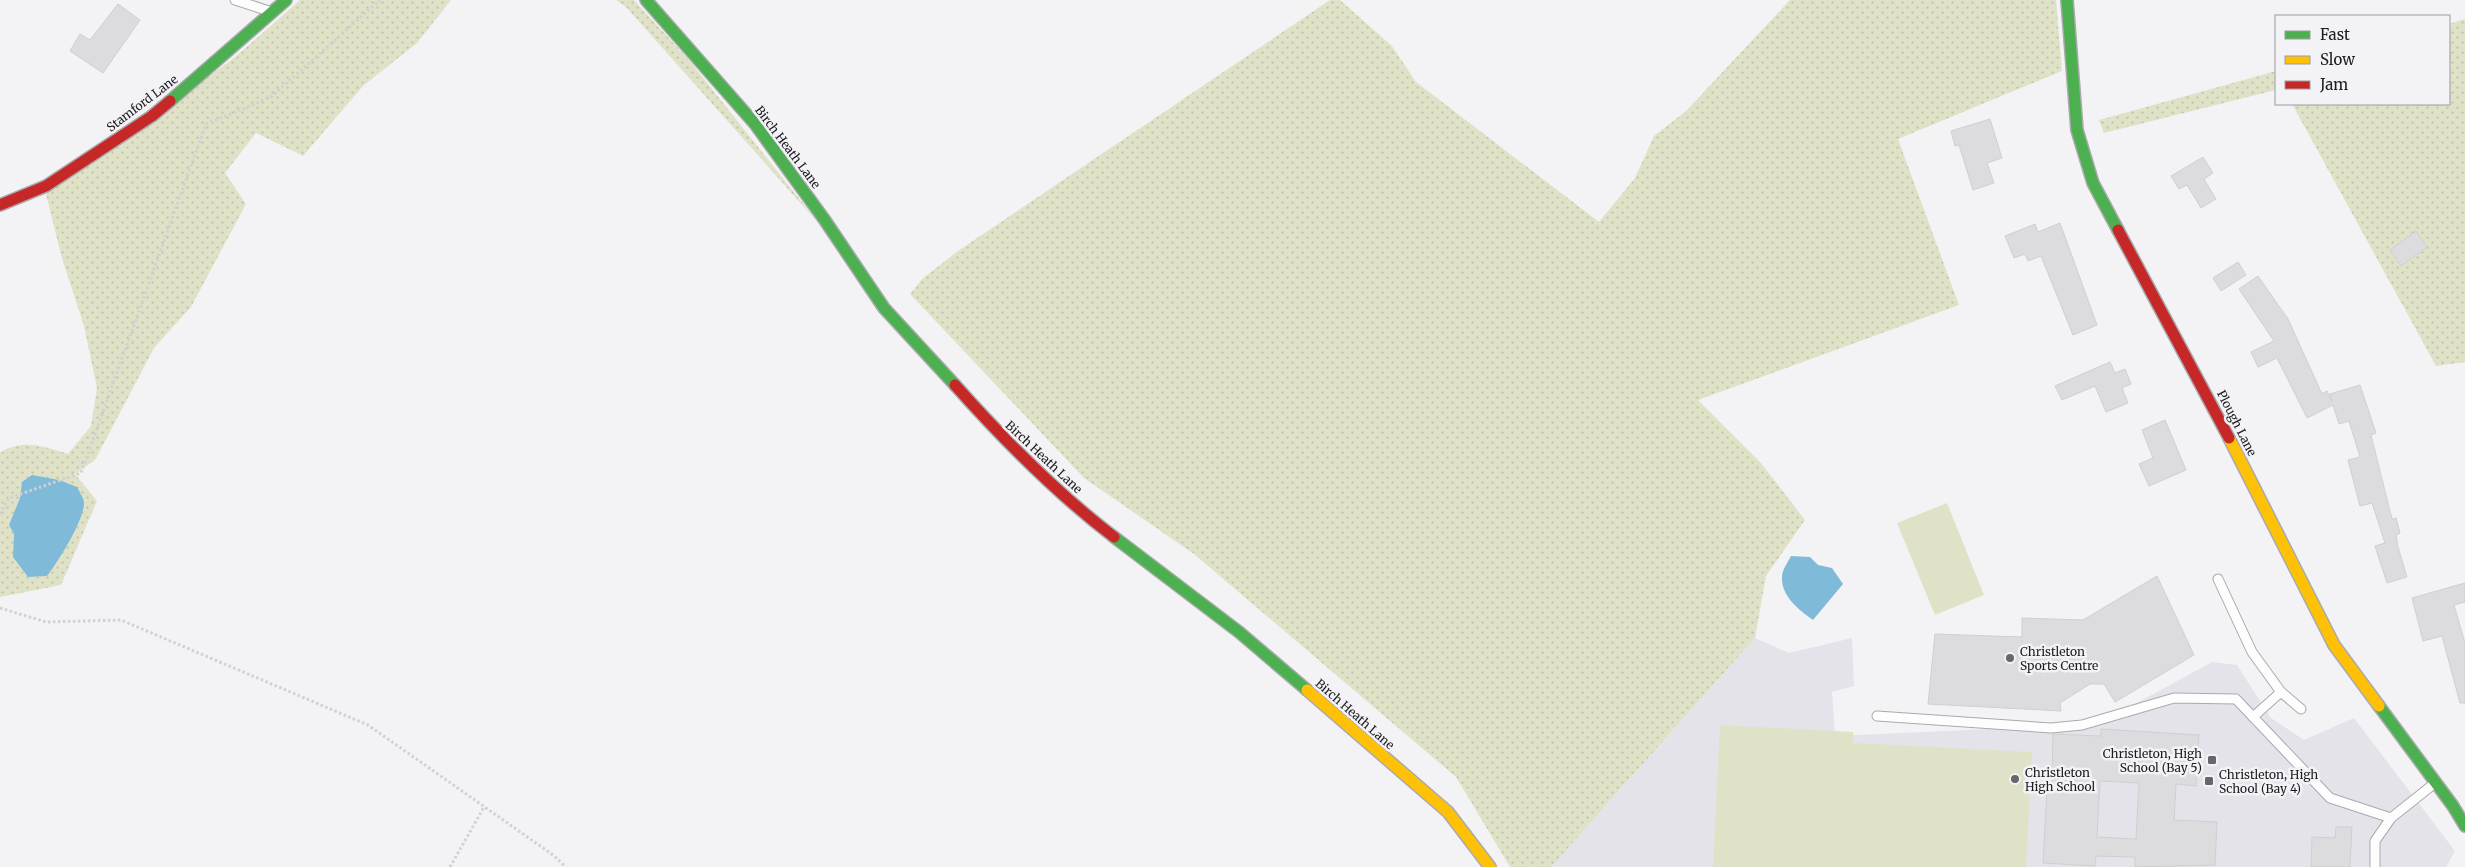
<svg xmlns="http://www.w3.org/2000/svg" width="2465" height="867" viewBox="0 0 2465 867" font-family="Merriweather,serif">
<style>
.built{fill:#e4e3ea}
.green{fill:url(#green-dots)}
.pitch{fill:#e0e2c7}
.water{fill:#80bad9}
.building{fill:#dcdcde;stroke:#cfcfd1;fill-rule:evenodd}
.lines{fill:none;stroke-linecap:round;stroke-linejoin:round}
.lane-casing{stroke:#aaaaad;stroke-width:11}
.fast-casing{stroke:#aaaaad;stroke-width:14}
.slow-casing{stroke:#aaaaad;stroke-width:14}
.jam-casing{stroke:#aaaaad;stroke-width:14}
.path{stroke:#d1d1d2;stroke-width:3;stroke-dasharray:2.5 2.5;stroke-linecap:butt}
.lane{stroke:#fdfdfe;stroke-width:9}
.fast{stroke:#4caf50;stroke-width:11}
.slow{stroke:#ffc107;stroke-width:11}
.jam{stroke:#c62828;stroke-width:11}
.poi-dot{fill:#67676a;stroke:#f2f2f7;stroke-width:2}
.labels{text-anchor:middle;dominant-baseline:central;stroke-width:5;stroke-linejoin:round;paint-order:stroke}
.street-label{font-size:12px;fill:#1c1c1e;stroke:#f2f2f7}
.poi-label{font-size:12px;fill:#1c1c1e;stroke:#f2f2f7;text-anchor:start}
</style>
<defs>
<pattern id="green-dots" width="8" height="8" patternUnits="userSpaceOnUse" patternTransform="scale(1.25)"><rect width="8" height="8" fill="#e0e2c7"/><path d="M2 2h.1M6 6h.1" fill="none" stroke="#c0c1aa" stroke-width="1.8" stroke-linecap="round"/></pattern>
</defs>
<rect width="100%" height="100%" fill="#f3f3f6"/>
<path class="built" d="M1755,638l34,15 63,-15 2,48 -22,6 3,44 263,-12 114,-62 25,3 34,53 33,22 50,-22 101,133 -9,16h-895z"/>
<g class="green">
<path d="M300,0h151l-34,43 -54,43 -60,70 -47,-23 -31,40 21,31 -55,103 -37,41 -59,112 -20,14 22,27 -36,84 -61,12v-144c22,-15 45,-6 68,1l23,-28 6,-38 -13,-62 -23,-71 -15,-61 188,-136z"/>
<path d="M616,0h18l55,60 131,165 -194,-218z"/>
<path d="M1330,0h10l52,46 24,36 183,140 36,-44 19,-42 32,-25 104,-111h266l6,71 -164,68 61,166 -261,95 63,63 44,57 -39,56 -11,62 -204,229h-41l-54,-90 -262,-223 -110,-76 -174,-184 12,-15 36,-28z"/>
<path d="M2465,19v343l-29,4 -144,-262h157v-80z"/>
<path d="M2276,71v19l-172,43 -5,-13z"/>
</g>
<g class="pitch">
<path d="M1947,503l37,92 -49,20 -38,-92z"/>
<path d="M1720,725l133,7v11l179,9 -6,115h-313z"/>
</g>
<g class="water">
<path d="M32,475l27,5 18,7c2,4 6,10 7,15 1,17 -26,60 -37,74l-19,1 -15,-20 1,-23 -5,-9 11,-27 2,-16z"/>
<path d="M1791,556l19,1 8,8 14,3 11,16 -30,36c-14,-10 -32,-24 -31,-43 0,-7 6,-15 9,-21z"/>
</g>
<g class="building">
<path d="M118,4l22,16 -37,53 -33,-22 10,-17 10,6z"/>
<path d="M1990,119l12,39 -15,5 7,20 -21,7 -14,-45 -4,1 -4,-15z"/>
<path d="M2203,157l10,16 -9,6 12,20 -15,9 -14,-23 -8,4 -8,-13z"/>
<path d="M2060,223l37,102 -24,10 -32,-79 -13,5 -3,-7 -11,4 -9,-22 30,-12 3,8z"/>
<path d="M2416,231l11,16 -26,19 -11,-16z"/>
<path d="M2238,262l8,13 -25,16 -8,-13z"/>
<path d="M2258,276l30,43 34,75 5,-3 5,10 -2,-7 30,-9 16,48 -5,2 21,84 4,-1 4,15 -4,2 2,12 9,30 -20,6 -12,-37 10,-3 -13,-40 -12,3 -12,-46 12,-3 -11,-36 -10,3 -6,-19 -26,13 -30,-60 -19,9 -7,-15 23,-11 -35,-52z"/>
<path d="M2110,362l5,11 10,-4 6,15 -9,4 6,15 -22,9 -11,-26 -33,14 -7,-14z"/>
<path d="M2165,420l21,50 -37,16 -10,-22 14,-6 -11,-28z"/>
<path d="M2157,576l37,79 -79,47 -11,-18h-14l-30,19 1,8 -133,-7 7,-70 87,3v-19l61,2z"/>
<path d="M2465,583v19l-11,3 11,38v60h-5l-18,-67 -19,5 -11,-43z"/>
<path d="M2101,729l98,6 -3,51 -20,-2 -2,36 43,2 -2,43 -80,2v-10l-39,-1 -1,10 -52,-3 5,-92 4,1 1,-38 48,2zM2100,781l39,2 -3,56 -39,-2z"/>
<path d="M2336,827h16l-2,40h-39l1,-30 23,1z"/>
</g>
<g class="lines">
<g class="lane-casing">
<g id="lane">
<path d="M235,0l34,11"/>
<path d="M2218,579l34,73 29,40 -28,25"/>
<path d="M2281,692l20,17"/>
<path d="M1877,716l174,12 31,-3 92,-27 62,1 94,99 61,20"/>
<path d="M2375,867v-26l16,-23 44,-35"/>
</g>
</g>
<g class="fast-casing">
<g id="fast">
<path d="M646,0l109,124 69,95 60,89 71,77"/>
<path d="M2067,0l10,130 16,53 25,47"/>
<path d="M170,101l116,-101"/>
<path d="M1114,537l125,95 68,58"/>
<path d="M2379,706l74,100 12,20"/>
</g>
</g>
<g class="slow-casing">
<g id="slow">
<path d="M2229,438l105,207 45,61"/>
<path d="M1307,690l141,122 42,55"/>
</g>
</g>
<g class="jam-casing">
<g id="jam">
<path d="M0,205l46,-19 106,-70 18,-15"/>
<path d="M2118,230l111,208"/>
<path d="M955,385c49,55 100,107 159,152"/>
</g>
</g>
<g class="path">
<path d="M0,514l9,-16 72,-25 125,-349 65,-27 109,-97"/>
<path d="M0,608l46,14 75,-2 247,105 185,130 13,12"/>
<path d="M450,867l34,-60"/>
</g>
<use href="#lane" class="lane"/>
<use href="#fast" class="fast"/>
<use href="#slow" class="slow"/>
<use href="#jam" class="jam"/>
</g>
<g class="poi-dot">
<circle cx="2010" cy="658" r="5"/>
<rect x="2207" y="755" width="10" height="10" rx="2.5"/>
<circle cx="2015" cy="779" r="5"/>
<rect x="2204" y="776" width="10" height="10" rx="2.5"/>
</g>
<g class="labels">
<g class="street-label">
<text transform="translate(142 103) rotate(-37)">Stamford Lane</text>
<text transform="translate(788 147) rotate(53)">Birch Heath Lane</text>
<text transform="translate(2237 423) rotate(63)">Plough Lane</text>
<text transform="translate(1044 457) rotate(43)">Birch Heath Lane</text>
<text transform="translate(1355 714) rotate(41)">Birch Heath Lane</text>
</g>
<g class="poi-label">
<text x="2020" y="651">Christleton<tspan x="2020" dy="14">Sports Centre</tspan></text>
<text x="2202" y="753" text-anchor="end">Christleton, High<tspan x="2202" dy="14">School (Bay 5)</tspan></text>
<text x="2025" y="772">Christleton<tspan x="2025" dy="14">High School</tspan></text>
<text x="2219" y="774">Christleton, High<tspan x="2219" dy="14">School (Bay 4)</tspan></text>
</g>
</g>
<rect x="2275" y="15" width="175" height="90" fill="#f2f2f7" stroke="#9c9ca0"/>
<rect x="2285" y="31" width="25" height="8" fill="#4caf50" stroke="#9c9ca0"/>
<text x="2320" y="40" font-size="15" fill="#1c1c1e">Fast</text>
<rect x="2285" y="56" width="25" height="8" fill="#ffc107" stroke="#9c9ca0"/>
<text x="2320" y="65" font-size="15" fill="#1c1c1e">Slow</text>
<rect x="2285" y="81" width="25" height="8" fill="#c62828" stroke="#9c9ca0"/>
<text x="2320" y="90" font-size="15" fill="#1c1c1e">Jam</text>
</svg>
